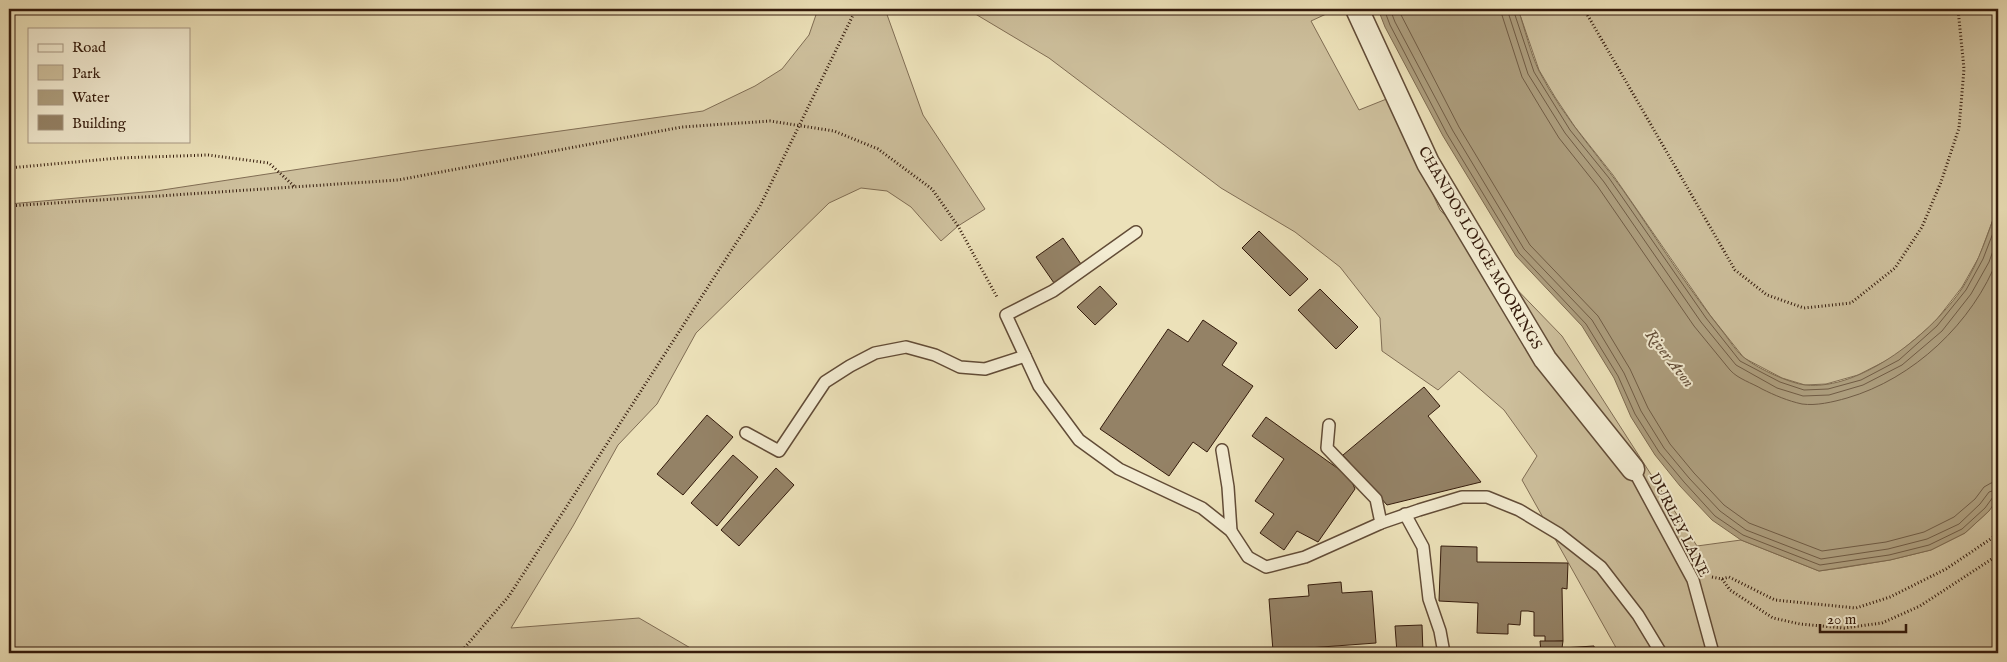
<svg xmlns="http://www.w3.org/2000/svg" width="2007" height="662" viewBox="0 0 2007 662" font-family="'IM FELL English',serif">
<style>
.green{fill:#cdbf9c;stroke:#806d54}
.water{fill:#ad9e7e;stroke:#7d6a50}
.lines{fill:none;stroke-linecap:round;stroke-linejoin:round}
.shore{stroke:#705c45;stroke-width:1}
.building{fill:#948266;stroke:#341b0c}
.service-casing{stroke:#624c37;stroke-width:14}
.minor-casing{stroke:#624c37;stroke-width:25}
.path{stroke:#341b0c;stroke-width:3;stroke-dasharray:1 2.5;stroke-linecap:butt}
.service{stroke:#f3ecd2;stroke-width:11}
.minor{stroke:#f3ecd2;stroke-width:22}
.labels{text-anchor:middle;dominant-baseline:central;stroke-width:4;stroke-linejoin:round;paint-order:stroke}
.street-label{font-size:15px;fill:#341b0c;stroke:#f3ecd2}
.water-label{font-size:16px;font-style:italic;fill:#644f3a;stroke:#f3ecd2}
</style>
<rect width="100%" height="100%" fill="#ece1b9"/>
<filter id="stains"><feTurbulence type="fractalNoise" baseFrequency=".004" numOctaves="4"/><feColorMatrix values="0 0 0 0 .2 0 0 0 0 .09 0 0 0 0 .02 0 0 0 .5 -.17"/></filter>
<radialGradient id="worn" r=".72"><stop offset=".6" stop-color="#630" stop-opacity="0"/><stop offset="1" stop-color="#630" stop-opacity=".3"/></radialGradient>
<g class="green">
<path d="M818,9h67l38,106 62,94 -27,17 -17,15 -30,-34 -24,-16 -26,-3 -32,15 -133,130 -39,71 -39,41 -45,81 -62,102 128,-10 60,35h-690v-449l147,-13 262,-40 285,-40 52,-25 27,-17 27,-34z"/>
<path d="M967,9h370l-26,12 48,89 30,-12 51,112 122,126 135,210 44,-6 78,31 22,-3 49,-8 41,-10 34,-17 24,-22 9,-13v155h-379l-97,-173 15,-24 -33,-46 -45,-39 -21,19 -56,-39 -2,-33 -40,-51 -45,-35 -74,-44 -172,-130z"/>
<path d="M1518,9h480v197l-19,51 -17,30 -28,36 -39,33 -37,19 -32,9 -21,1 -23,-7 -38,-20 -34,-43 -97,-140 -38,-48 -20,-30 -16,-27z"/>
</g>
<path class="water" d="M1378,9h140c7,20 12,43 21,62 25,49 65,90 95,135 29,43 57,86 89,126 7,9 14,21 23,27 13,10 43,24 59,26 57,6 129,-54 158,-98 16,-25 25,-54 35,-81v292l-9,13 -24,22 -34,17 -41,10 -71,11 -78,-31 -29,-20 -32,-34 -25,-31 -24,-38 -17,-39 -32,-52 -66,-70 -73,-120 -58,-109z"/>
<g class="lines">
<g class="shore">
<path d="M1384,9l6,16 57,109 72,119 67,71 32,52 17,38 24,38 25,30 31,34 28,19 77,30 69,-10 40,-10 33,-16 23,-21 8,-11 5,-1"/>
<path d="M1390,9l5,13 58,109 71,118 68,71 32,53 17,38 23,37 25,30 31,33 26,19 75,29 67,-10 39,-10 32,-15 21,-20 9,-12 9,-3"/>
<path d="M1398,9l61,118 71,118 68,71 32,53 18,39 22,36 24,29 30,32 25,18 73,28 64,-9 38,-10 30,-15 21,-18 9,-12 7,-4 7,-1"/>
<path d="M1500,9l22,68 18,30 19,31 39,49 96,139 36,44c8,9 22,13 32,19 12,6 26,12 40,15 14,2 31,-2 45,-6 66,-19 126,-75 151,-140"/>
<path d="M1507,9l21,65 37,59 39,49 97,140 35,43 41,23 26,8 26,-1 34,-10 39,-20 40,-34 29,-37 18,-32 9,-25"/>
<path d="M1513,9l21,63 36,58 39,48 97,140 34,43 40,21 24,8 24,-1 33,-9 38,-20 38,-34 29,-36 17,-31 15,-39"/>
</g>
</g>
<g class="building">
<path d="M1259,231l49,48 -18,17 -48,-48z"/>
<path d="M1063,238l18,26 -27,19 -18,-26z"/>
<path d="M1100,286l17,18 -22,21 -18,-18z"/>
<path d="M1320,289l38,38 -22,22 -38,-39z"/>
<path d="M1203,320l34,23 -15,22 31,21 -46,66 -14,-10 -24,34 -69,-47 68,-100 20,13z"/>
<path d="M1424,387l16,19 -12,10 53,66 -94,23 -44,-50z"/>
<path d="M707,415l26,22 -50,58 -26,-21z"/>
<path d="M1266,417l74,53 12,12 3,7 -37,53 -21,-11 -13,19 -24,-17 14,-19 -19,-13 29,-42 -32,-23z"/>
<path d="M733,455l25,22 -41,49 -26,-23z"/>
<path d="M776,468l18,17 -55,61 -18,-16z"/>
<path d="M1441,546l36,1v15l91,1 -1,26 -5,-1 1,53 -18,1v-6h-11v-24l-6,-1h-7l-1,14 -12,-1v10l-31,-1 1,-30 -39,-2z"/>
<path d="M1341,582l1,11 30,-2 4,52 -68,5v5h-11v-4l-24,2 -4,-52 40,-3 -1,-11z"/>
<path d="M1422,625l1,28h-26l-2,-27z"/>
<path d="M1540,641h23l-1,7 32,-2 1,7h-54z"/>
</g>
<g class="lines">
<g class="service-casing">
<g id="service">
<path d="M1136,232l-83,59 -47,24 33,71 40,54 40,29 83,39 29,23 17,26 18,10 39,-10 76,-34 38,-13 43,-13h25l32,13 40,24 42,33 37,48 23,38"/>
<path d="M1329,425l-2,23 49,51 5,24"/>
<path d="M746,433l33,18 46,-69 25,-16 25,-13 31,-6 29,8 25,12 25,2 40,-13"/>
<path d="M1222,450l6,37 3,44"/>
<path d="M1633,469l60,111 20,73"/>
<path d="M1405,514l18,33 6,52 11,32 4,22"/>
</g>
</g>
<g class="minor-casing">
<path id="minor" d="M1357,9l71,154 117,196 88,110"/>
</g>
<g class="path">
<path d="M1584,9l151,261 32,25 37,13 47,-5 44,-35 27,-41 19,-45 18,-54 5,-59 -6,-60"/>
<path d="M9,168l110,-10 89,-3 61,8 26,24"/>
<path d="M9,206l389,-26 284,-53 88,-6 64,10 44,18 54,40 26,37 39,71"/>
<path d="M1712,577l10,2 7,-2 46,23 81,8 34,-11 56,-28 52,-35"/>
<path d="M1722,579l8,11 43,28 27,6 44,4 38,-5 38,-17 78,-51"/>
<path d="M460,653l49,-57 251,-390 96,-197"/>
</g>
<use href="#service" class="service"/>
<use href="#minor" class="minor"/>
</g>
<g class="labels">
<g class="street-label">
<text transform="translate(1480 248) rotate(60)">CHANDOS LODGE MOORINGS</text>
<text transform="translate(1679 525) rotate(63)">DURLEY LANE</text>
</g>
<g class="water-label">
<text transform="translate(1669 359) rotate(52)">River Avon</text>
</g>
</g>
<rect width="2007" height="662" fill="none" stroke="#ece1b9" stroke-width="30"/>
<rect x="10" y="10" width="1987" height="642" fill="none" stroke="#341b0c" stroke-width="2.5"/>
<rect x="15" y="15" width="1977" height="632" fill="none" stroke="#341b0c"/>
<rect x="28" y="28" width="162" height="115" fill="#f3ecd2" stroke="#a79883"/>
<rect x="38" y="44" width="25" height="8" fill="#f3ecd2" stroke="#a79883"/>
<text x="72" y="52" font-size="15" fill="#341b0c">Road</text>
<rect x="38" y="65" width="25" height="15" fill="#cdbf9c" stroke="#a79883"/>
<text x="72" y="78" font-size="15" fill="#341b0c">Park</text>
<rect x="38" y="90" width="25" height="15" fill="#ad9e7e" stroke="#a79883"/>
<text x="72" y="102" font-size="15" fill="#341b0c">Water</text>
<rect x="38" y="115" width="25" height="15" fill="#948266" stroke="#a79883"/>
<text x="72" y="128" font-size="15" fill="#341b0c">Building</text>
<path d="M1820 624v8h86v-8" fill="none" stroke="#341b0c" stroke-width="2.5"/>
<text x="1827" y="624" font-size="15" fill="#341b0c" stroke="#f3ecd2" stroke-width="4" paint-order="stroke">20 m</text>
<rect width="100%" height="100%" filter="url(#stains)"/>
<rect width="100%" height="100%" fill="url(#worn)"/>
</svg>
